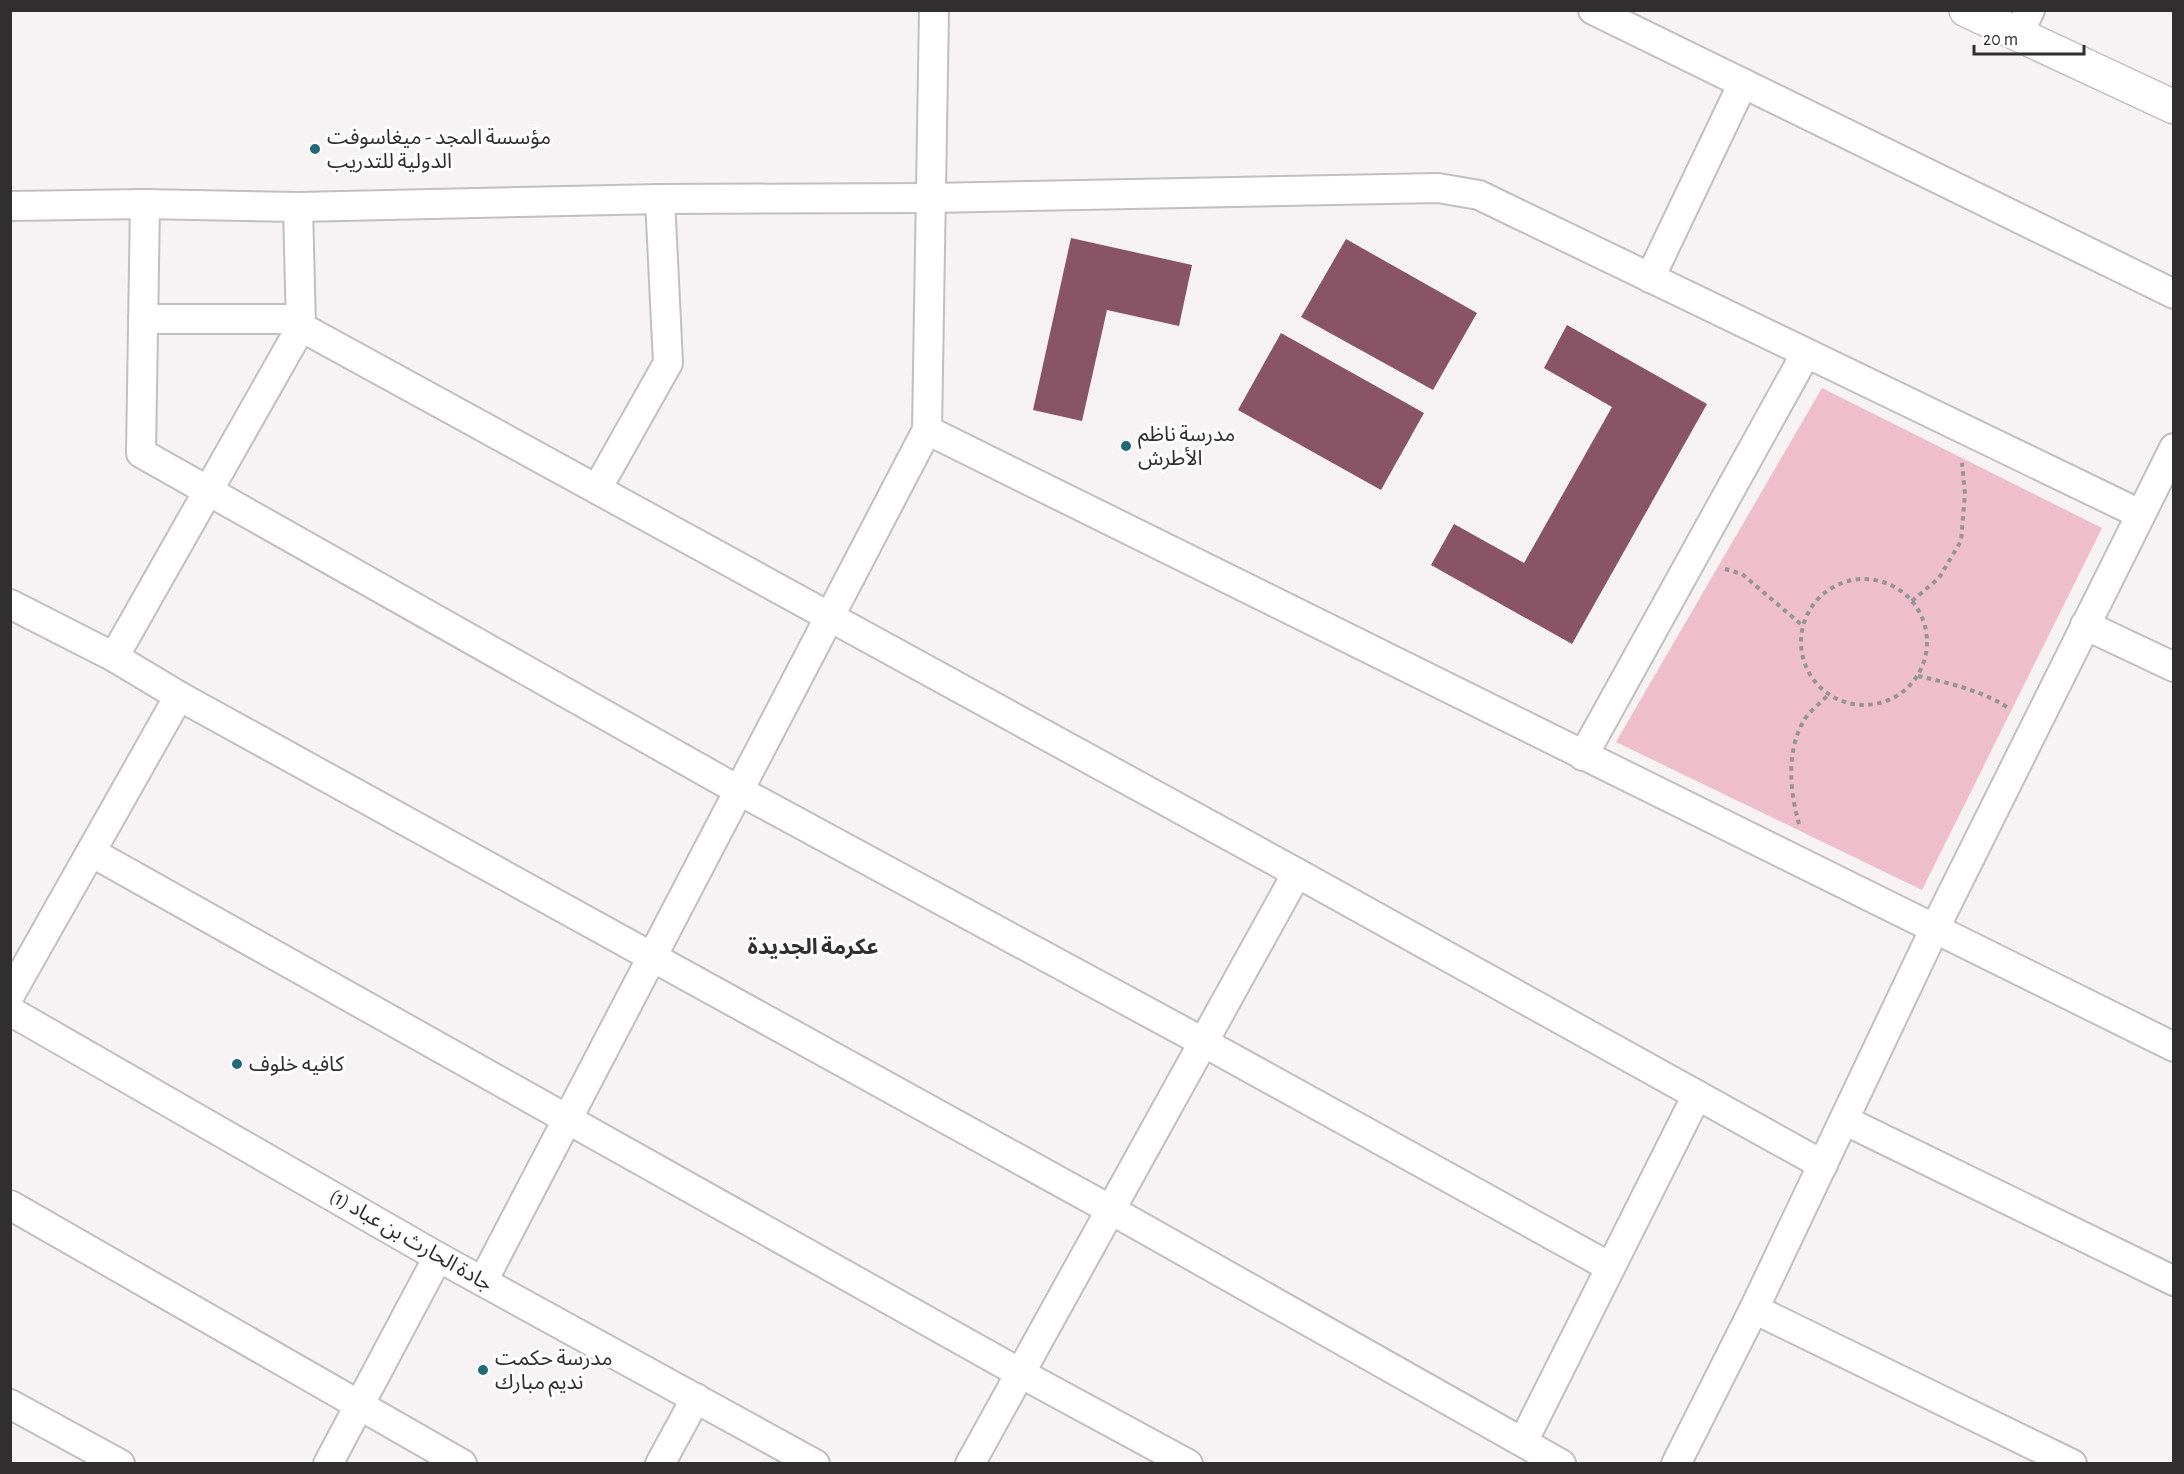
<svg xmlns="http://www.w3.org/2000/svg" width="2184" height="1474" viewBox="0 0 2184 1474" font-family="'Alegreya Sans','Noto Sans Arabic',sans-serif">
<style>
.green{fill:#eebecd}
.building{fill:#885466}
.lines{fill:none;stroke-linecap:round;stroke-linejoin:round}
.street-casing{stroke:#c3bebf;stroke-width:32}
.secondary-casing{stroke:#c3bebf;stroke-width:36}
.path{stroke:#989495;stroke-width:4;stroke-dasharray:4.5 4.5;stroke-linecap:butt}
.street{stroke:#fff;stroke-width:28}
.secondary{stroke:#fff;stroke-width:33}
.poi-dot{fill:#206975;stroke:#fff;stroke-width:2}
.labels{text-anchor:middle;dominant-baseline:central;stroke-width:6;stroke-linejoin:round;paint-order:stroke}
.poi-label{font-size:21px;fill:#302e2f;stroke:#fff;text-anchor:start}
.street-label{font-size:21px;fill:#302e2f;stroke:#fff}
.neighbourhood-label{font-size:22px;font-weight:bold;fill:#302e2f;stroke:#fff}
</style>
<rect width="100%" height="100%" fill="#f7f2f3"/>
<path class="green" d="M1822,388l280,140 -180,362 -306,-148z"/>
<g class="building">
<path d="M1071,238l121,27 -13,61 -72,-16 -25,111 -49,-11z"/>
<path d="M1346,239l131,74 -44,77 -132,-73z"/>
<path d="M1567,325l140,79 -135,240 -141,-79 23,-41 70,39 88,-156 -68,-39z"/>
<path d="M1281,333l143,80 -43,77 -143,-80z"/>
</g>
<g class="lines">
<g class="street-casing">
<g id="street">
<path d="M1593,10l581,284"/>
<path d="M2018,35l12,-25"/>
<path d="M145,204l-4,249 597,337 465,252 407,225"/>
<path d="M10,206l135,-2 153,3 362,-8 271,-1 507,-10 41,7 661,319"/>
<path d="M298,207l3,120 996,546 526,292"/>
<path d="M1650,278l93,-195"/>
<path d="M927,430l1247,617"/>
<path d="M597,489l71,-126 -8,-164"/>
<path d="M10,604l104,53 65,39 932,514 450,254"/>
<path d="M2085,625l89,42"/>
<path d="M114,657l187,-330 -15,-8h-143"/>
<path d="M1583,756l223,-403"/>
<path d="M91,852l929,521 168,91"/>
<path d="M10,995l169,-299"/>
<path d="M10,1011l428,246 377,207"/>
<path d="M1844,1120l330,161"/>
<path d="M10,1205l452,259"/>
<path d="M483,1281l444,-851 7,-420"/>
<path d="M1754,1309l318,155"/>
<path d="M10,1404l110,60"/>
<path d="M1523,1442l174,-347"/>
<path d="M328,1464l110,-207"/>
<path d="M660,1464l36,-66"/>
<path d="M970,1464l327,-591"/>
<path d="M1676,1464l78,-155 180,-379 240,-482"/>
</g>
</g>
<g class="secondary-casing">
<path id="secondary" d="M1966,10l208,97"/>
</g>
<g class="path">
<path d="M1725,569l17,5 61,52"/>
<circle cx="1864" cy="642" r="63"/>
<path d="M1912,601l27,-23 22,-37 4,-47 -3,-31"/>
<path d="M1918,676c31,7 62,14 89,31"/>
<path d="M1799,824c-9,-32 -13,-71 4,-102 5,-10 18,-19 26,-28"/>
</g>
<use href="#street" class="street"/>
<use href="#secondary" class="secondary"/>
</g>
<g class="poi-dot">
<circle cx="315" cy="149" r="6"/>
<circle cx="1126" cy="446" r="6"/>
<circle cx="237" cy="1064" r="6"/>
<circle cx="483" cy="1370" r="6"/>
</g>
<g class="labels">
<g class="poi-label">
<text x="327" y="137">مؤسسة المجد - ميغاسوفت<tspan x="327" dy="24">الدولية للتدريب</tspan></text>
<text x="1138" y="434">مدرسة ناظم<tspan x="1138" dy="24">الأطرش</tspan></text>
<text x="249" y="1064">كافيه خلوف</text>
<text x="495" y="1358">مدرسة حكمت<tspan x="495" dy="24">نديم مبارك</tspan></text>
</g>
<g class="street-label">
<text transform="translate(411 1240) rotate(30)">جادة الحارث بن عباد (1)</text>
</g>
<g class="neighbourhood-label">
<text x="813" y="947">عكرمة الجديدة</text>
</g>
</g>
<rect width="2184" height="1474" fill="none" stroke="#302e2f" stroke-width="24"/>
<path d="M1974 45v9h110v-9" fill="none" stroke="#302e2f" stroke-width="3"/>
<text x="1983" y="45" font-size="18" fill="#302e2f" stroke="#ffffff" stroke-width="4.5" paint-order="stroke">20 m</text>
</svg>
